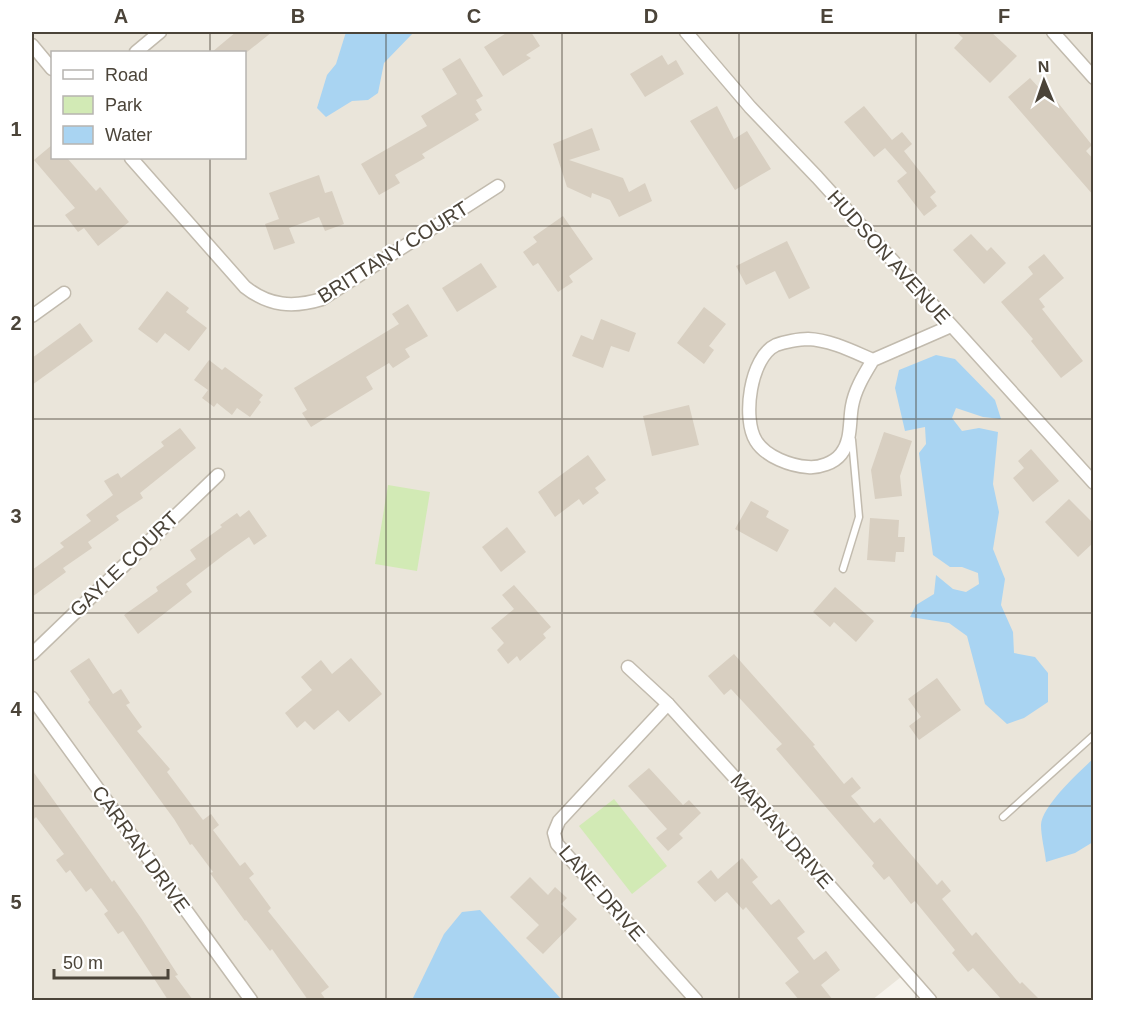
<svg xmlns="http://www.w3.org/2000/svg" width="1125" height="1032" viewBox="0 0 1125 1032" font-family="Helvetica,sans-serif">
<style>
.residential{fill:#eae5da;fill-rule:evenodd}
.green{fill:#d2eab5}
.water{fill:#a9d4f2}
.building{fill:#d8cfc1}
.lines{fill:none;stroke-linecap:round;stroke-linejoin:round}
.service-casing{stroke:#c2bbae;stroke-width:9}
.minor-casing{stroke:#c2bbae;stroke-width:15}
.service{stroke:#fff;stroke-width:6}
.minor{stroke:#fff;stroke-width:12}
.grid{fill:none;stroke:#4b4439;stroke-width:1.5;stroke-opacity:0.55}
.labels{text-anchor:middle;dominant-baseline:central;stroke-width:4.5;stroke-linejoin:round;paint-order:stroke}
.street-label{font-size:20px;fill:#4b4439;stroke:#fff}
.neatline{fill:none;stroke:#4b4439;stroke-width:2}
.grid-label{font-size:20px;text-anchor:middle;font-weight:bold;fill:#4b4439}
</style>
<rect width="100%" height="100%" fill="#f6f3ec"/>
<path class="residential" d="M32,32h1061v968h-163l-24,-27 -34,27h-840zM52,52h192v106h-192z"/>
<g class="green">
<path d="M388,485l42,7 -13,79 -42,-7z"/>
<path d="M614,799l53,67 -35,28 -53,-68z"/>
</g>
<g class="water">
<path d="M346,32h68l-30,31 -6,30 -10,7 -16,1 -26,16 -9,-9 10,-33 9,-11z"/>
<path d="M936,355l19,4 40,41 6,19 -18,-2 -27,-9 -4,10 10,13 17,-3 19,4 -5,52 6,28 -6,37 12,30 -4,26 12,27 1,21 21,4 13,16v29l-24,16 -17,6 -22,-20 -18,-68 -18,-13 -39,-6 6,-12 18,-11 2,-19 17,14 13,3 13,-8 -1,-11 -16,-6h-12l-17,-12 -14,-102 7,-9 -1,-17 -20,4 -10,-43 4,-18z"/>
<path d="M1093,759v83l-18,11 -29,9c-1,-11 -5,-25 -5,-37 1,-19 38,-53 52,-66z"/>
<path d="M480,910l82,90h-150l32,-66 18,-22z"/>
</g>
<g class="building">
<path d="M236,32h36l-25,20h-35z"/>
<path d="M508,32h23l9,14 -14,9 5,3 -28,18 -19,-29z"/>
<path d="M956,32h35l26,24 -27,27 -36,-35 9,-10z"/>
<path d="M662,55l6,10 8,-5 8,14 -39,23 -15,-23z"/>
<path d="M460,58l23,38 -7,4 6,10 -7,4 4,6 -57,34 3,4 -30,17 5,8 -21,12 -18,-31 66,-38 -6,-10 36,-22 -15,-25z"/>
<path d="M1030,78l21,23 4,-2 37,46 -6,6 8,9v36l-86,-99z"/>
<path d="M717,106l17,33 13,-8 24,38 -36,21 -45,-69z"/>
<path d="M864,106l28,34 10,-8 10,12 -8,7 32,41 -6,5 7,9 -13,10 -27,-35 10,-8 -22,-25 -11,9 -30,-35z"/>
<path d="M592,128l8,22 -31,10 54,18 6,14 16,-9 7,18 -33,16 -9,-17 -18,-7 -1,5 -24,-11 -14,-43z"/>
<path d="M52,145v13h15l29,33 4,-4 29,35 -31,24 -14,-18 -6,4 -13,-17 10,-7 -41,-48z"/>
<path d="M319,175l6,18 7,-2 12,33 -19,7 -6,-14 -30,11 6,15 -21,7 -9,-26 14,-5 -10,-26z"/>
<path d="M563,216l30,43 -24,17 4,6 -15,10 -20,-29 -5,3 -10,-14 14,-10 -4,-5z"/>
<path d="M971,234l16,17 4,-4 15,16 -22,21 -31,-34z"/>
<path d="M787,241l23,47 -21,11 -14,-28 -29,14 -10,-19z"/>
<path d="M1044,254l20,24 -25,21 6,8 -3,2 41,52 -22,17 -30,-37 2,-2 -32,-37 32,-28 -5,-7z"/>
<path d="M481,263l16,24 -40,25 -15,-24z"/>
<path d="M167,291l22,17 -3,4 21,16 -18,23 -24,-18 -8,10 -19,-14z"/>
<path d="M408,304l20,32 -23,13 5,8 -17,11 -4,-5 -23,14 7,12 -62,38 -9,-14 5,-3 -13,-22 105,-64 -7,-10z"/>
<path d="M704,307l22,17 -17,22 5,4 -10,14 -27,-21z"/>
<path d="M601,319l35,14 -7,19 -18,-6 -8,22 -31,-12 9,-21 12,5z"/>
<path d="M80,323l13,18 -61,44v-27z"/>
<path d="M209,360l13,10 3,-3 38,28 -4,5 2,2 -11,15 -13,-9 -5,7 -15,-12 -3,4 -12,-9 6,-8 -14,-10z"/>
<path d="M689,405l10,40 -47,11 -9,-40z"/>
<path d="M180,428l16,20 -56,45 3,5 -27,18 3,4 -31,22 4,6 -29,20 3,4 -34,25v-27l32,-23 -4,-4 31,-22 -5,-6 27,-20 -9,-14 14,-8 3,5 43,-32 -3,-4z"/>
<path d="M884,432l28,9 -12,35 2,20 -27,3 -4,-29z"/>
<path d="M1031,449l28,32 -26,21 -20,-24 11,-10 -6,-7z"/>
<path d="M588,455l18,25 -11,8 4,5 -16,12 -4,-6 -24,18 -17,-25z"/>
<path d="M1069,499l25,25v18l-16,15 -33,-35z"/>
<path d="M751,501l18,10 -3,6 23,13 -12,22 -42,-23z"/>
<path d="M249,510l18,26 -13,9 -5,-8 -24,17 -39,30 6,8 -54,42 -14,-19 34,-24 -2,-4 40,-28 -6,-9 32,-23 -2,-2 17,-12 3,4z"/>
<path d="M870,518l29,2 -1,17h7l-1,15h-8l-1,10 -28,-2z"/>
<path d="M507,527l19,25 -25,20 -19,-25z"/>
<path d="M514,585l37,42 -8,7 3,4 -26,23 -3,-5 -9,8 -11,-14 7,-7 -13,-15 23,-19 -12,-14z"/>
<path d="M835,587l39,34 -18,21 -22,-20 -4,5 -17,-15z"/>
<path d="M734,654l81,91 -2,1 31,38 8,-7 9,11 -10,8 23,27 6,-5 57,67 5,-5 9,11 -9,8 30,37 4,-4 44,52 2,-2 18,18h-38l-29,-32 -5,4 -16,-19 3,-3 -40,-49 -4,3 -22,-28 -5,4 -12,-14 2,-3 -98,-114 6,-5 -51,-55 -7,6 -16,-19z"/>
<path d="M89,658l24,36 8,-5 9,14 -4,2 16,22 -5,4 33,38 -3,3 36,48 8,-6 8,11 -6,5 27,36 5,-4 9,12 -5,4 22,30 -3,3 61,76 -8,6 5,7h-18l-36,-51 -2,2 -24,-31 -1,1 -35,-48 3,-1 -21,-28 -2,1 -16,-26 -86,-117 2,-2 -20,-29z"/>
<path d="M351,658l31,36 -33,28 -11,-12 -24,20 -9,-9 -8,7 -12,-15 27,-23 -11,-13 20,-17 11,14z"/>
<path d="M937,678l24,32 -42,30 -10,-14 12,-9 -13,-18z"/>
<path d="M649,768l34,37 6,-5 12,13 -22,21 4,4 -15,13 -12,-13 11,-9 -39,-43z"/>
<path d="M32,770l80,112 2,-2 27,38 37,57 -3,1 18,24h-25l-45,-69 -5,3 -14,-20 4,-3 -17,-23 -5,4 -16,-22 -4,3 -10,-13 8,-6 -28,-37 -4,4z"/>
<path d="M742,858l16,19 -6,5 19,23 8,-6 26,33 -8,6 17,22 12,-9 14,19 -19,15 12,15h-34l-14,-17 14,-11 -53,-65 -3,3 -16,-18 -12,10 -18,-20 14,-12 7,9z"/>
<path d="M530,877l18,18 7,-8 12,11 -6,6 16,15 -34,35 -17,-16 13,-13 -29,-28z"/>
</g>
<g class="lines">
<g class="service-casing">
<g id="service">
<path d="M843,569l16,-52 -7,-77"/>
<path d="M1003,817l91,-82"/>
</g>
</g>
<g class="minor-casing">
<g id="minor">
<path d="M686,32l64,75 67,70 277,306"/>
<path d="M1053,32l41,46"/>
<path d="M32,45l20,24"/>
<path d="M136,52l24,-20"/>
<path d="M131,158l114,129c24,19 48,21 77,12l176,-113"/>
<path d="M32,316l32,-23"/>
<path d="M873,360c-9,15 -18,29 -21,46 -3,16 0,34 -11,48 -7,9 -22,14 -33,13 -17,-1 -42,-10 -52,-26 -14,-22 -6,-84 20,-96 8,-3 23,-6 32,-6 22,1 44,12 65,21l78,-34"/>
<path d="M32,654l186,-179"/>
<path d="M628,667l40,37 67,74 195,222"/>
<path d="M32,698l219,302"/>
<path d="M668,704l-109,117 -5,12 3,11 139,156"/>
</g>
</g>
<use href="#service" class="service"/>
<use href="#minor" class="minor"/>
</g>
<path class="grid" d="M210,32v20M386,32v968M562,32v968M739,32v968M916,32v968M210,158v842M32,226h1062M32,419h1062M32,613h1062M32,806h1062"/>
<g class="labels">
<g class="street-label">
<text transform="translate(393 252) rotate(-32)">BRITTANY COURT</text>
<text transform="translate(889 257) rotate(48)">HUDSON AVENUE</text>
<text transform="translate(124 564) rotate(-44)">GAYLE COURT</text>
<text transform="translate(782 831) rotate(49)">MARIAN DRIVE</text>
<text transform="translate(141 849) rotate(54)">CARRAN DRIVE</text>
<text transform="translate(602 893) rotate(49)">LANE DRIVE</text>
</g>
</g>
<rect width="1125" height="1032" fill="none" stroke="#ffffff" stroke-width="66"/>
<rect x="51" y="51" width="195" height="108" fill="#ffffff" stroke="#b7b4b0" stroke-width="1.5"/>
<rect x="63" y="70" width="30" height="9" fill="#ffffff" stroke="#b7b4b0" stroke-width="1.5"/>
<text x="105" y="81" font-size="18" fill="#4b4439">Road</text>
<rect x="63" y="96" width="30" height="18" fill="#d2eab5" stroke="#b7b4b0" stroke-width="1.5"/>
<text x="105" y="111" font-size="18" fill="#4b4439">Park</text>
<rect x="63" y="126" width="30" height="18" fill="#a9d4f2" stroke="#b7b4b0" stroke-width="1.5"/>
<text x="105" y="141" font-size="18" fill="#4b4439">Water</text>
<g transform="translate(1044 81) rotate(358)" stroke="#ffffff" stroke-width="4.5" paint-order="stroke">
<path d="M0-4.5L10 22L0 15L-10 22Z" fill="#4b4439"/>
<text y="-9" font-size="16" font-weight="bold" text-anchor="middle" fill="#4b4439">N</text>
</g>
<path d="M54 969v9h114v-9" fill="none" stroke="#4b4439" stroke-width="3"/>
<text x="63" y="969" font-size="18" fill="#4b4439" stroke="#ffffff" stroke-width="4.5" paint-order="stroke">50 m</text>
<rect x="33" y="33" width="1059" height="966" class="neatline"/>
<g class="grid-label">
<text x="121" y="23">A</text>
<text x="298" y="23">B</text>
<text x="474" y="23">C</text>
<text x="651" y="23">D</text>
<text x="827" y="23">E</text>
<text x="1004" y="23">F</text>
<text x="16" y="136">1</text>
<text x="16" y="330">2</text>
<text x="16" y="523">3</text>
<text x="16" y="716">4</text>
<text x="16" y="909">5</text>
</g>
</svg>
